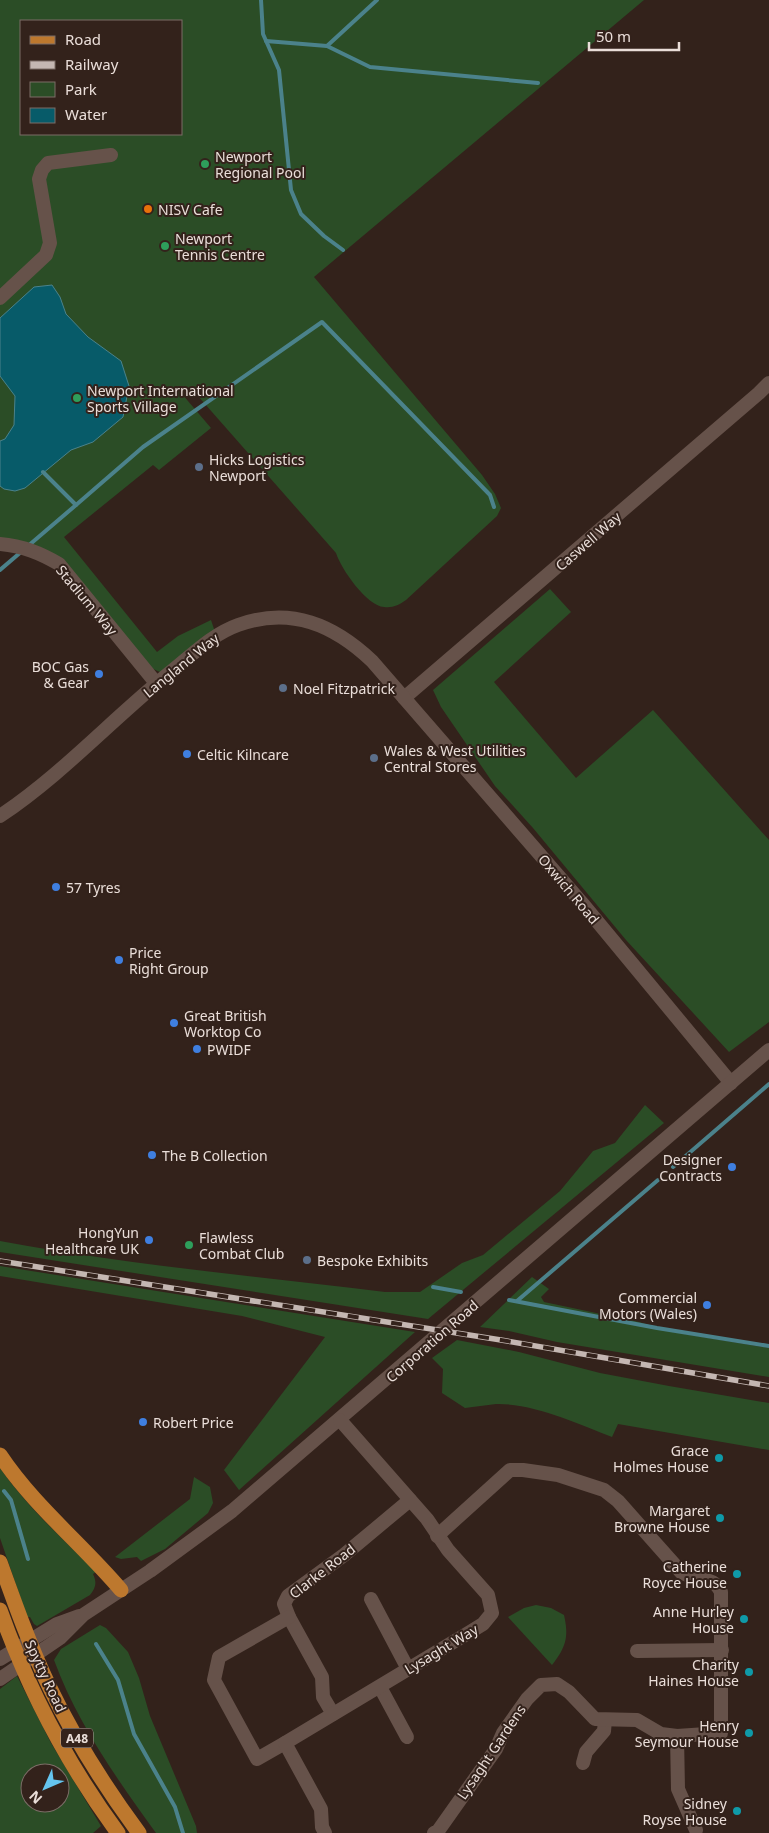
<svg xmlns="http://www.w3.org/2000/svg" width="769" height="1833" viewBox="0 0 769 1833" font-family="'Noto Sans',sans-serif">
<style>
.green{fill:#2b4d26;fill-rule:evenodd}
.water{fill:#075b69;stroke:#4b828b}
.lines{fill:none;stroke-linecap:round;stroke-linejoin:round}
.stream{stroke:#4b828b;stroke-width:4}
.minor{stroke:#66524a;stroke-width:14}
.major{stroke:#bd782e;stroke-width:15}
.rail-casing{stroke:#c4b7b2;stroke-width:5.5}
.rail{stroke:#33221b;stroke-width:4;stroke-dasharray:11;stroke-linecap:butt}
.leisure-dot{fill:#2e9e5b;stroke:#33221b;stroke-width:2}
.food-dot{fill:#e8710a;stroke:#33221b;stroke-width:2}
.service-dot{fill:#5c6f8a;stroke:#33221b;stroke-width:2}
.shop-dot{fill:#3f7fe0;stroke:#33221b;stroke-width:2}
.culture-dot{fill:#0f9aa8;stroke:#33221b;stroke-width:2}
.labels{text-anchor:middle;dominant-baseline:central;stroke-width:4;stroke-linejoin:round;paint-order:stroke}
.shield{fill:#33221b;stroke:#b3a6a0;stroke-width:1}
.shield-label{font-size:12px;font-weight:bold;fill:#eaded9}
.poi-label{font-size:14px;fill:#eaded9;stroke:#33221b;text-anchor:start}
.street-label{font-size:14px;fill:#eaded9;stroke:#33221b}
</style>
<rect width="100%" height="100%" fill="#33221b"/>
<g class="green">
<path d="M0,0h644l-330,277 168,198 13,19 6,14 -4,8 -91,84c-7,5 -13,8 -22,7 -17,-1 -43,-38 -48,-54l-146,-166 -8,7 29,34 -52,42 -6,-5 -89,72 93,115 21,-16 33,-16 4,12 -53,41 -13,-6 -90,-110 -59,-18zM21,21h160v113h-160z"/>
<path d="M550,589l21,23 -77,70 82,96 77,-68 116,130v182l-40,30 -103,-112 -93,-112 -38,-42 -54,-79 -8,-17z"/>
<path d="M645,1105l19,18 -236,196 -428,-67v-11c127,24 257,35 385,51h35l42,-29 21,-8 77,-64 33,-40 22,-8z"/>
<path d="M0,1266l415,66 -176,158 -15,-20 101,-133 -83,-21 -242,-40z"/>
<path d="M532,1277l17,12 -8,8 3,5 95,20 34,10 96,16v29l-212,-35 -48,-11 -29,-4z"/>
<path d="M457,1340l62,12 81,21 69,13 100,17v47l-151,-26 -6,13c-33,-13 -79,-34 -116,-33 -10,1 -21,3 -31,4l-23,-15 1,-24 -11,-11z"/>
<path d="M0,1468c27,39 62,70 96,104l-3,2c4,9 3,13 -3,21l-53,31 -3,-2 -4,-7h-3l-27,-79z"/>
<path d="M194,1477l16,10 3,16 -5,10 -43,36 -24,12 -4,-4 -16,2 -6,-2 75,-58z"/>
<path d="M536,1605l15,3 13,7c5,22 2,32 -12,50l-44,-48 16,-9z"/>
<path d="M100,1625l6,3 22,24 11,26 11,38 46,110 1,7h-41c-39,-54 -79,-110 -102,-173l7,-11z"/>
<path d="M17,1676l34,67 50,83 -8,7h-93v-144zM30,1773h30v30h-30z"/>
</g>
<path class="water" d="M52,285l8,12 6,17 22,23 33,24 8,25 -6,31 -30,25 -22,8 -46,38 -10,3 -11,-2 -4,-3v-45l5,-2 9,-14 1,-29 -15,-20v-58l34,-31z"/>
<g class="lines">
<g class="stream">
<path d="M261,0l2,34 16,36 12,120 10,24 23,22 19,14"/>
<path d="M266,41l61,5 50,-46"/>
<path d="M327,46l43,21 168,16"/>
<path d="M43,472l33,33 67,-58 179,-125 168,173 4,12"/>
<path d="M28,546l48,-41"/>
<path d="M0,570l21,-18"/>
<path d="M673,1167l96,-83"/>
<path d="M433,1287l28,5"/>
<path d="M509,1300l148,28 112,18"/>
<path d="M517,1301l141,-121"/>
<path d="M4,1491l7,9 17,59"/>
<path d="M96,1644l22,36 16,54 41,73 8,26"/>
</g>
<g class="minor">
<path d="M0,298l46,-43 4,-12 -11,-64 3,-9 6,-7 63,-8"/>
<path d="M0,544c23,2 40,9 59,20l97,119"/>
<path d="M404,698l355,-305 10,-10"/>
<path d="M0,816c63,-42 114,-99 173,-146 21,-17 40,-36 65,-45 53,-19 96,0 134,36l210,242 149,180"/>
<path d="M371,1599l37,70"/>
<path d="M637,1651l85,-1"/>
<path d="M0,1659l57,-35 22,-8"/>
<path d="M0,1679l60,-41 23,-23 67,-44 82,-60 537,-461"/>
<path d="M380,1687l27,50"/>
<path d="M333,1714l-10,-17 -1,-20 -33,-60 -5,-13 4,-8 56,-41 66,-55"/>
<path d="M677,1736l1,53 18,41"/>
<path d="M285,1743l-28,16 -43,-79 5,-23 70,-40"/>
<path d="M583,1763l3,-11 18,-21 1,-11"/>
<path d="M325,1833l-3,-6 -1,-18 -36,-66 185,-111 13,-8 9,-11 -4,-18 -40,-45 -21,-31 -87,-99"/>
<path d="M434,1833l4,-2 58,-82 7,-16 24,-34 14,-14 16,-1 12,8 26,27 42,1 24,14 16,2 44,-3v-141c-8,-15 -14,-10 -28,-14 -4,-2 -8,-4 -12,-6l-63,-71 -14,-11 -46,-15 -35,-5h-13l-73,66"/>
</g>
<g class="major">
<path d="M0,1455c34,51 82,89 121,135"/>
<path d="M0,1562c15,42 30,84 49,124 25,52 56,101 90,147"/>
<path d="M0,1610c28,79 68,155 118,223"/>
</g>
<g class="rail-casing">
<path id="rail" d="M0,1261l501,79 268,46"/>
</g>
<use href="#rail" class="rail"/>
</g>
<g class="leisure-dot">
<circle cx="205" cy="164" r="5"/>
<circle cx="165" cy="246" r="5"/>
<circle cx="77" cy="398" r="5"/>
<circle cx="189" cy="1245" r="5"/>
</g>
<circle class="food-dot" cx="148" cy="209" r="5"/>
<g class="service-dot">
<circle cx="199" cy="467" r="5"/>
<circle cx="283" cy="688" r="5"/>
<circle cx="374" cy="758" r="5"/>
<circle cx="307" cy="1260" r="5"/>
</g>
<g class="shop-dot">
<circle cx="99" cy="674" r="5"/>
<circle cx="187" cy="754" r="5"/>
<circle cx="56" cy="887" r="5"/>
<circle cx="119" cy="960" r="5"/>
<circle cx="174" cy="1023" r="5"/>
<circle cx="197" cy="1049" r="5"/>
<circle cx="152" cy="1155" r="5"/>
<circle cx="732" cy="1167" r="5"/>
<circle cx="149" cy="1240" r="5"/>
<circle cx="707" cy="1305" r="5"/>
<circle cx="143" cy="1422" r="5"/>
</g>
<g class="culture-dot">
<circle cx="719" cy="1458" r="5"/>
<circle cx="720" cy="1518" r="5"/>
<circle cx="737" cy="1574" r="5"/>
<circle cx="744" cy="1619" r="5"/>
<circle cx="749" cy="1672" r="5"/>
<circle cx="749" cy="1733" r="5"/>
<circle cx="737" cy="1811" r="5"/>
</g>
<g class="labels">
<rect class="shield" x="61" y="1728.5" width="32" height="19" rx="4"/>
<g class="shield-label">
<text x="77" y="1738">A48</text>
</g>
<g class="poi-label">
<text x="215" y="156">Newport<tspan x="215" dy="16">Regional Pool</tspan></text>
<text x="158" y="209">NISV Cafe</text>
<text x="175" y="238">Newport<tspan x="175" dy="16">Tennis Centre</tspan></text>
<text x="87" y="390">Newport International<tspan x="87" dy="16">Sports Village</tspan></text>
<text x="209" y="459">Hicks Logistics<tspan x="209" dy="16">Newport</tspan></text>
<text x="89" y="666" text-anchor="end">BOC Gas<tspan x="89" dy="16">&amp; Gear</tspan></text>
<text x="293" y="688">Noel Fitzpatrick</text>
<text x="384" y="750">Wales &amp; West Utilities<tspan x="384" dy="16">Central Stores</tspan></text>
<text x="197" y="754">Celtic Kilncare</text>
<text x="66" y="887">57 Tyres</text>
<text x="129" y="952">Price<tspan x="129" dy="16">Right Group</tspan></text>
<text x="184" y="1015">Great British<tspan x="184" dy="16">Worktop Co</tspan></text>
<text x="207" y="1049">PWIDF</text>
<text x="162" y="1155">The B Collection</text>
<text x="722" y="1159" text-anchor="end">Designer<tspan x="722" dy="16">Contracts</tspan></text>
<text x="139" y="1232" text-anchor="end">HongYun<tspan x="139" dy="16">Healthcare UK</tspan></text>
<text x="199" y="1237">Flawless<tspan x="199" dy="16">Combat Club</tspan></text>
<text x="317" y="1260">Bespoke Exhibits</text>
<text x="697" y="1297" text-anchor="end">Commercial<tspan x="697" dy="16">Motors (Wales)</tspan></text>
<text x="153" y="1422">Robert Price</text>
<text x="709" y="1450" text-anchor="end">Grace<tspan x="709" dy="16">Holmes House</tspan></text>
<text x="710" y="1510" text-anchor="end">Margaret<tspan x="710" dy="16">Browne House</tspan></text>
<text x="727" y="1566" text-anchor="end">Catherine<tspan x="727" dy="16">Royce House</tspan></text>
<text x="734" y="1611" text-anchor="end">Anne Hurley<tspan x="734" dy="16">House</tspan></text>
<text x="739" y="1664" text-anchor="end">Charity<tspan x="739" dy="16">Haines House</tspan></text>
<text x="739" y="1725" text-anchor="end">Henry<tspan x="739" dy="16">Seymour House</tspan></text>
<text x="727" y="1803" text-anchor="end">Sidney<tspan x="727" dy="16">Royse House</tspan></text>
</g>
<g class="street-label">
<text transform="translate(588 541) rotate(-41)">Caswell Way</text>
<text transform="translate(87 600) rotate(50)">Stadium Way</text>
<text transform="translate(181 665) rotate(-39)">Langland Way</text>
<text transform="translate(569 889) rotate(50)">Oxwich Road</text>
<text transform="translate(432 1341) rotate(-41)">Corporation Road</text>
<text transform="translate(322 1571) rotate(-38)">Clarke Road</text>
<text transform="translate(441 1649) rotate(-31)">Lysaght Way</text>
<text transform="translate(46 1676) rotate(65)">Spytty Road</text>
<text transform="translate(491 1752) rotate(-56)">Lysaght Gardens</text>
</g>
</g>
<rect x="20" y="20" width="162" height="115" fill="#33221b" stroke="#7c6d67"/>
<rect x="30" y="36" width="25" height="8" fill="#bd782e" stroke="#7c6d67"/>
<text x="65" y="45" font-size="15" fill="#eaded9">Road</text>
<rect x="30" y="61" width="25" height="8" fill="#c4b7b2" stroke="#7c6d67"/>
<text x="65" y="70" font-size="15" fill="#eaded9">Railway</text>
<rect x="30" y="82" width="25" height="15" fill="#2b4d26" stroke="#7c6d67"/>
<text x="65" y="95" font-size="15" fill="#eaded9">Park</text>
<rect x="30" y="108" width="25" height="15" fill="#075b69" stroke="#7c6d67"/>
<text x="65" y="120" font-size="15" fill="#eaded9">Water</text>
<g transform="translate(45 1788) rotate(225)"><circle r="24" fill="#33221b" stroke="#7c6d67"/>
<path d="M0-4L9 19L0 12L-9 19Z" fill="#65c5ef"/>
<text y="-8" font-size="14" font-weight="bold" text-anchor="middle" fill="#eaded9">N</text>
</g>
<path d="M589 42v8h90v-8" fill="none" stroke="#eaded9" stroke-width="2.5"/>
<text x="596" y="42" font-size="15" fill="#eaded9" stroke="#33221b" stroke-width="4" paint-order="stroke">50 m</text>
</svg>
